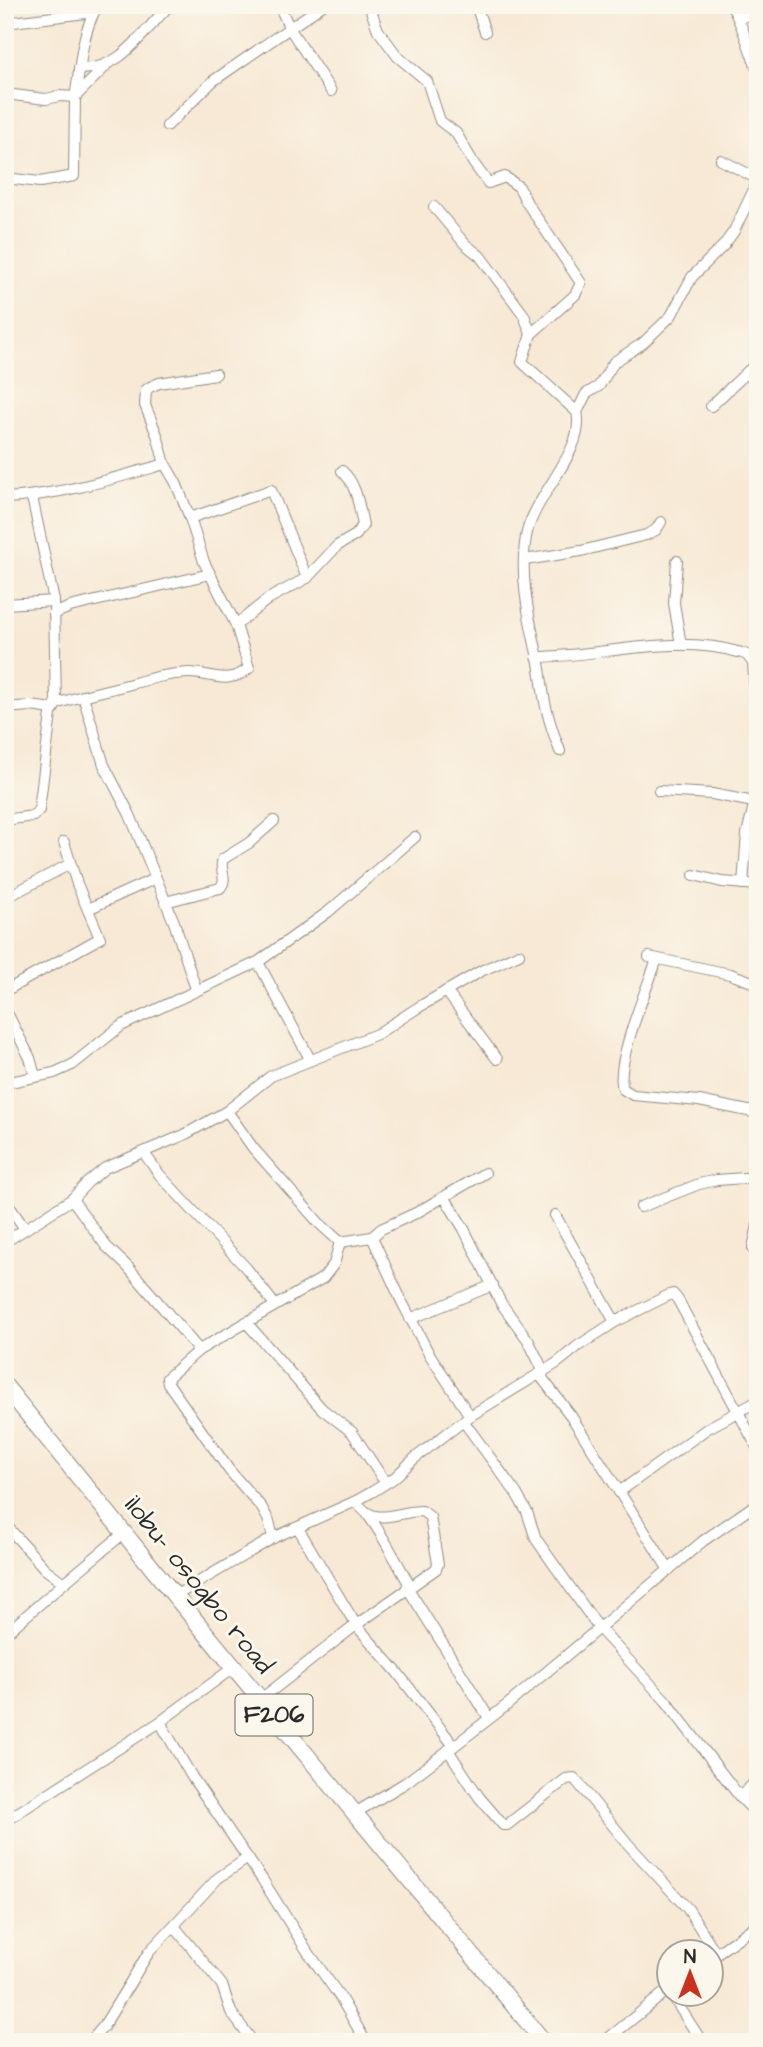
<svg xmlns="http://www.w3.org/2000/svg" width="763" height="2047" viewBox="0 0 763 2047" font-family="'Architects Daughter',sans-serif">
<style>
.lines{fill:none;stroke-linecap:round;stroke-linejoin:round}
.street-casing{stroke:#918a80;stroke-width:12}
.primary-casing{stroke:#918a80;stroke-width:18}
.street{stroke:#fff;stroke-width:10}
.primary{stroke:#fff;stroke-width:16}
.labels{text-anchor:middle;dominant-baseline:central;stroke-width:6;stroke-linejoin:round;paint-order:stroke}
.shield{fill:#fbf7ec;stroke:#696865;stroke-width:2}
.shield-label{font-size:24px;font-weight:bold;fill:#2b2b2b}
.street-label{font-size:26px;fill:#2b2b2b;stroke:#fbf7ec}
</style>
<rect width="100%" height="100%" fill="#fbf7ec"/>
<filter id="ink" filterUnits="userSpaceOnUse"><feTurbulence type="fractalNoise" baseFrequency=".0143" numOctaves="2"/><feDisplacementMap in="SourceGraphic" scale="14" xChannelSelector="R" yChannelSelector="G"/><feConvolveMatrix kernelMatrix="1 2 1 2 8 2 1 2 1" color-interpolation-filters="sRGB"/></filter>
<filter id="wash" filterUnits="userSpaceOnUse"><feTurbulence type="fractalNoise" baseFrequency=".00686" numOctaves="4" result="noise"/><feDisplacementMap in="SourceGraphic" scale="28" xChannelSelector="R" yChannelSelector="G"/><feGaussianBlur stdDeviation="1.57" result="paint"/><feColorMatrix in="noise" values="0 0 0 0 0 0 0 0 0 0 0 0 0 0 0 0 0 1.4 0 .05"/><feComposite in="paint" operator="in"/></filter>
<g filter="url(#wash)">
<rect width="100%" height="100%" fill="#f7e9d5"/>
</g>
<g filter="url(#ink)">
<g class="lines">
<g class="street-casing">
<g id="street">
<path d="M279,5l11,24 41,62"/>
<path d="M369,5l9,25 20,27 29,24 13,40 16,12 18,31 14,19 17,-6 14,10 8,16 54,80 -6,12 -44,39"/>
<path d="M476,5l9,27"/>
<path d="M731,5c11,17 18,45 27,65"/>
<path d="M739,18l19,-6"/>
<path d="M5,23l89,-11 1,-7"/>
<path d="M79,68c41,5 64,-37 91,-63"/>
<path d="M5,94l41,5 14,-3 15,1c6,-31 5,-55 19,-85"/>
<path d="M167,126l46,-45 110,-76"/>
<path d="M721,160l37,19"/>
<path d="M5,178l35,4 34,-6 1,-79 30,-30"/>
<path d="M434,207l31,37 15,12 44,59 7,19 -9,28 55,50c9,38 -40,80 -50,120 -9,41 2,86 11,126 4,17 4,35 9,53 3,13 8,27 13,40"/>
<path d="M747,372l11,14"/>
<path d="M711,406l47,-44"/>
<path d="M577,412l9,-18 13,-8 15,-24 29,-19 28,-27 21,-39 32,-32 10,-14 24,-50"/>
<path d="M32,497l22,104 2,103c21,-7 42,-12 63,-17 24,-6 44,-13 69,-14 21,-1 40,14 61,-5l-13,-43 -32,-63 -14,-44 -14,-35 -11,-19 -8,-29 -12,-30 1,-15 4,-3 9,-4 57,-9"/>
<path d="M5,498c55,-3 107,-19 160,-34"/>
<path d="M190,518l81,-28 36,88"/>
<path d="M525,560l56,-9 65,-16 10,-5 5,-8"/>
<path d="M677,561l-3,42 7,42"/>
<path d="M5,604l49,-3"/>
<path d="M54,614l16,-7 140,-33"/>
<path d="M236,625l32,-26 39,-21 30,-32 19,-11 7,-10c-4,-18 -6,-41 -21,-54"/>
<path d="M537,657c69,-1 135,-24 205,-4l5,2 6,8 5,67"/>
<path d="M83,696l21,69 26,50 44,107 22,67"/>
<path d="M5,708l25,-2 23,3"/>
<path d="M659,791l53,3 42,8"/>
<path d="M5,820l28,-4 6,-6 12,-96 5,-10"/>
<path d="M694,875l28,7 36,3"/>
<path d="M743,884l4,-50 11,-45"/>
<path d="M5,898l65,-34"/>
<path d="M165,902l55,-14c9,-10 -2,-18 3,-29l26,-16 25,-22"/>
<path d="M88,909l66,-30"/>
<path d="M649,957l81,17 28,10"/>
<path d="M657,959c-9,27 -43,106 -34,130l10,6 66,6 59,12"/>
<path d="M258,962l52,97"/>
<path d="M5,991l95,-53 -23,-54 -13,-42"/>
<path d="M446,991l51,68"/>
<path d="M5,1009l25,49 5,18"/>
<path d="M5,1083l49,-10 18,-8 49,-39 137,-64 70,-50 87,-75"/>
<path d="M227,1111l26,37 66,75 21,19 32,-5 9,-8 35,-16 69,-40"/>
<path d="M144,1153l15,21 88,95 28,36"/>
<path d="M445,1198l19,31 37,74 27,37 15,30 -1,8 29,38 98,154"/>
<path d="M72,1199l34,47 22,21 71,83"/>
<path d="M5,1200l20,29"/>
<path d="M641,1207l58,-23 18,-4 41,-3"/>
<path d="M555,1215l60,107"/>
<path d="M758,1225l-5,23 5,9"/>
<path d="M372,1237l30,65 26,50 42,64"/>
<path d="M5,1242l67,-43 15,-16 18,-15 79,-33 43,-24 44,-35 106,-42 42,-27 62,-36 38,-17"/>
<path d="M410,1319l83,-34"/>
<path d="M246,1322l76,87 30,23 33,50"/>
<path d="M464,1422l52,71 11,19 9,27 62,88 68,74 74,96 18,18"/>
<path d="M619,1492l89,-64 50,-27"/>
<path d="M368,1515c16,21 28,47 42,70"/>
<path d="M5,1524l40,45 19,14 60,-50"/>
<path d="M298,1528l58,97 41,47 57,74"/>
<path d="M273,1538l-4,-17 -7,-13 -33,-38 -61,-87 -1,-5 32,-28 124,-72 11,-14 6,-22"/>
<path d="M407,1587l82,131"/>
<path d="M175,1596l98,-58 83,-37 16,-9 22,-14 21,-20 55,-42 87,-53 21,-17 37,-24 54,-27 4,-1 5,6 80,149"/>
<path d="M5,1634l59,-51"/>
<path d="M261,1699l95,-74 80,-56 2,-5 -8,-47 -8,-6c-27,0 -48,18 -66,-10"/>
<path d="M160,1722l32,55 70,102 44,70 34,48 26,45"/>
<path d="M448,1750l31,47 24,28h4l59,-46 8,-1 54,66 60,65 29,46"/>
<path d="M740,1797l18,-18"/>
<path d="M355,1813l50,-30 49,-37 53,-41 196,-164 55,-38"/>
<path d="M5,1821l155,-99 74,-55"/>
<path d="M174,1926l48,59 9,27 22,30"/>
<path d="M5,1944v2"/>
<path d="M710,1958l48,-34"/>
<path d="M671,1994l31,48"/>
<path d="M90,2042l13,-15 46,-75 69,-74 30,-20"/>
<path d="M604,2042l64,-52"/>
<path d="M755,2042l3,-3"/>
</g>
</g>
<g class="primary-casing">
<path id="primary" d="M5,1386l170,210 369,446"/>
</g>
<use href="#street" class="street"/>
<use href="#primary" class="primary"/>
</g>
</g>
<g class="labels">
<rect class="shield" x="235.5" y="1694.5" width="77" height="41" rx="5"/>
<g class="shield-label">
<text x="274" y="1715">F206</text>
</g>
<g class="street-label">
<text transform="translate(199 1585) rotate(51)">ilobu- osogbo road</text>
</g>
</g>
<rect width="763" height="2047" fill="none" stroke="#fbf7ec" stroke-width="28"/>
<g transform="translate(690 1973)"><circle r="33" fill="#fbf7ec" stroke="#a8a59f" stroke-width="2"/>
<path d="M0-5L12 26L0 18L-12 26Z" fill="#c8321e"/>
<text y="-10" font-size="19" font-weight="bold" text-anchor="middle" fill="#2b2b2b">N</text>
</g>
</svg>
